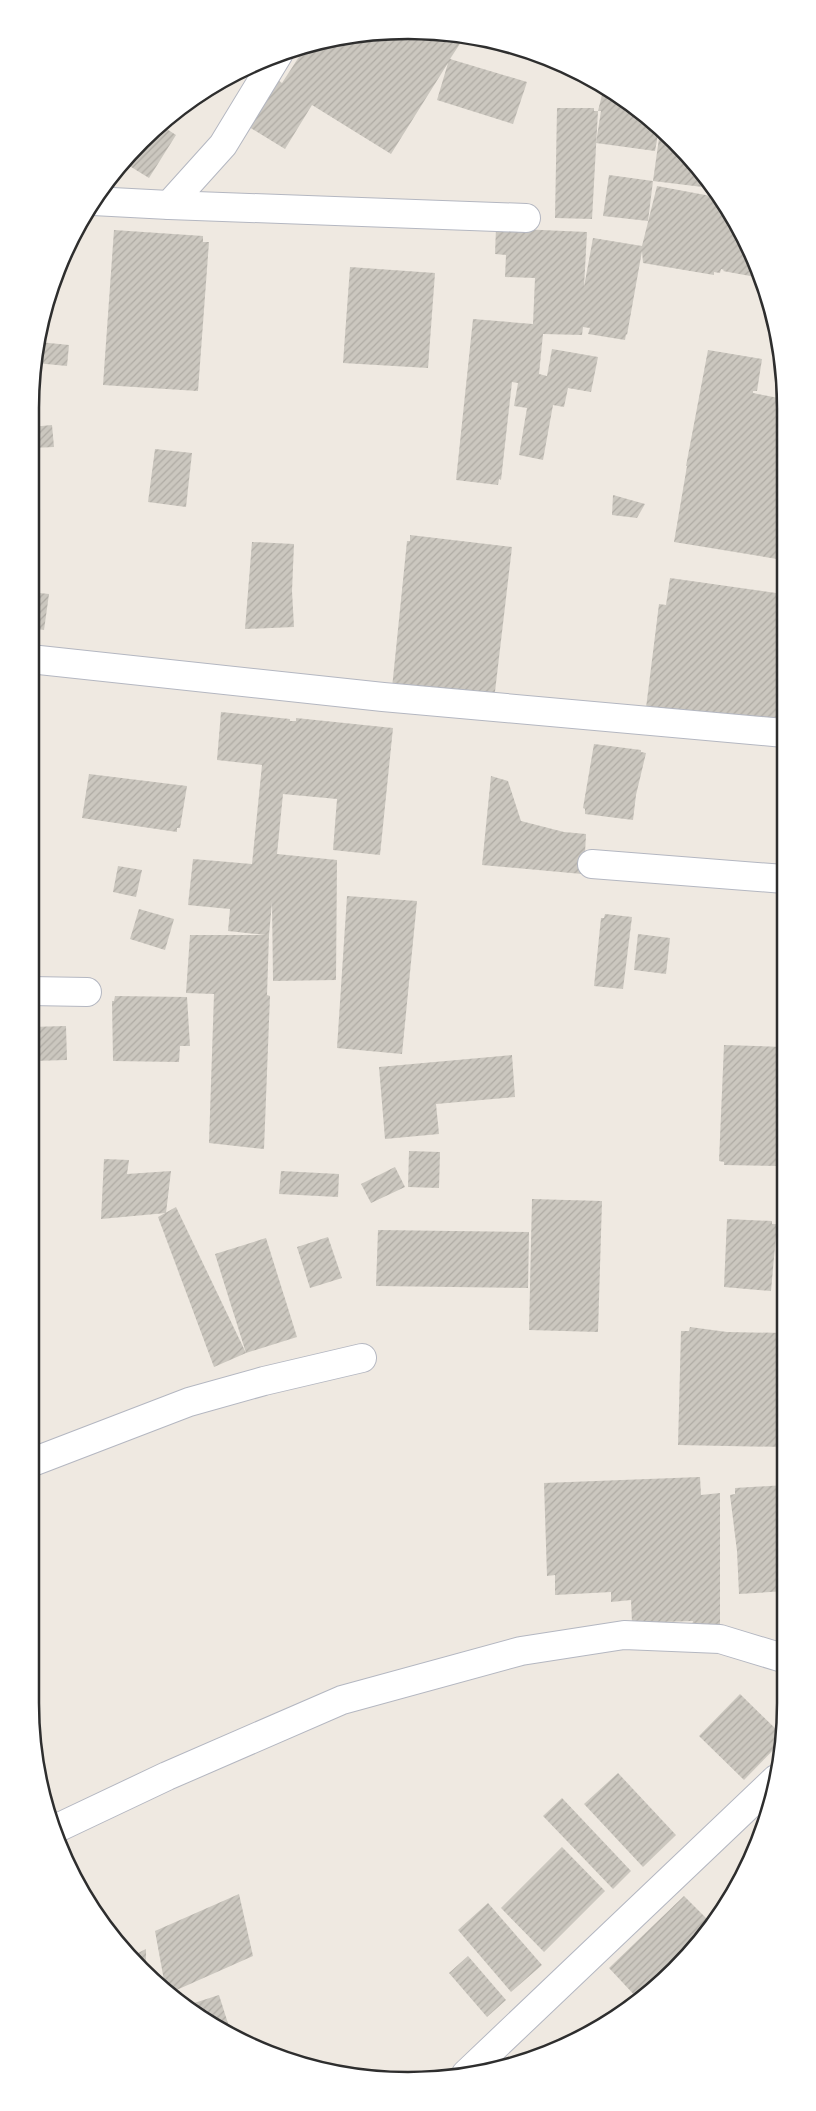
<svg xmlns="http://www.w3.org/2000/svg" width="816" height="2111" viewBox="0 0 816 2111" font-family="'IBM Plex Sans',sans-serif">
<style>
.building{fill:url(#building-hatch)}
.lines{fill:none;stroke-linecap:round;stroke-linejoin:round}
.minor-casing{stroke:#b4b7c1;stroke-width:30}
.minor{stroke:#fff;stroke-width:28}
.rim{fill:none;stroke:#2e2e2e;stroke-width:2.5}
</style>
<defs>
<pattern id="building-hatch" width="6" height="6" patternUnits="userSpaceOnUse" patternTransform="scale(1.25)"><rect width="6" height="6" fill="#cbc7bf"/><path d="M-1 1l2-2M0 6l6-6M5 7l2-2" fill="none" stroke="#afaba4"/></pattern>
</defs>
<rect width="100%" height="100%" fill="#efe9e1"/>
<g class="building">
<path d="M433,31l32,5 -15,23 77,23 -14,42 -76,-24 11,-37 -57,91 -79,-49 -27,44 -36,-22 29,-47 4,3 24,-37 53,-13z"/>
<path d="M604,87l14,7 41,35 -4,22 -59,-8 5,-32h-3z"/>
<path d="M557,108h37v3h4l-6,108 -37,-1z"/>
<path d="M159,124l17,11 -27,43 -26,-16z"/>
<path d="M660,131l32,28 19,29 -58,-7z"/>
<path d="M609,175l44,6 -5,40 -45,-5z"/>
<path d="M657,186l59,11 15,23 -2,6 6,1 22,36 4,15 -38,-7 1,-1 -3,-1 -1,4 -6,-1v3l-71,-12 -1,-12 -15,84 -1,-1 -1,6 -37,-6 2,-6 -7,-1 -1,8 -39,-1 -4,40 8,2 5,-27 46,8 -7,35 -23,-4 -4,19 -11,-2 -10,55 -24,-5 8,-47 -13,-2 4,-23 -6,-1 -11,98 -2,-1 -1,6 -42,-5 17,-161 60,5 2,-46 -30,-1 1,-22 -11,-1 1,-26 91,4 -3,55 9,-49 49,8z"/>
<path d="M114,230l89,6v6h6l-11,149 -95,-6z"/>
<path d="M350,267l85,6 -7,95 -85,-5z"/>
<path d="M39,342l30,3 -2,21 -31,-3z"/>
<path d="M708,350l54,9 -5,32h-4v2l30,6v161l-109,-18 13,-76h-1z"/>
<path d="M52,425l2,22 -21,1 -2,-21z"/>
<path d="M155,449l37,4 -6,54 -38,-5z"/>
<path d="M613,495l32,9 -8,14 -25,-3z"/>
<path d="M410,535l102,12 -18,153 -102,-12 15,-147h3z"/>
<path d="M252,542l42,2 -2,47 2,36 -49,2z"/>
<path d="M670,578l113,16 1,131 -138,-17 13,-104 7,1z"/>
<path d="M30,592l19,2 -5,36 -14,-2z"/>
<path d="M221,712l69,7v2h6v-3l97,10 -13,127 -47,-5 4,-51 -54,-5 -6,60 60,6 -1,120 -63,1 -1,-79 -3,33 -2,60 3,1 -6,153 -55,-6 5,-149 -28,-1 4,-58h76l-38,-4 2,-22 -42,-4 5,-46 59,5 10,-99 -45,-5z"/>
<path d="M594,744l47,6v2l5,1 -10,42 -3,25 -48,-6v-5l-2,-1z"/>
<path d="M89,774l98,12 -7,42h-3v4l-95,-14z"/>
<path d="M491,776l17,5 13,40 43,11 22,2 -2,39 -2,1 -100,-9z"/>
<path d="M118,866l24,4 -6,27 -23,-5z"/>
<path d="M347,896l70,5 -15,153 -65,-6z"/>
<path d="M139,909l35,10 -9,31 -35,-11z"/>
<path d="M605,914l27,3 -9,72 -29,-3 7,-68h3z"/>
<path d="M638,934l32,4 -4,36 -32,-4z"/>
<path d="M781,956l3,1v20l-7,-2z"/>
<path d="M115,996l72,1 3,49h-10l-1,16 -66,-1 -1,-60h2z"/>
<path d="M66,1026l1,34 -35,1 1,69h-3v-103z"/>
<path d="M724,1045l59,2 -6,119 -53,-1v-3l-5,-1z"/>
<path d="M512,1055l3,42 -79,7 3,30 -54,5 -6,-72z"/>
<path d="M409,1151l31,1 -1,36 -31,-1z"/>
<path d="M104,1159l25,1 -2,14 44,-3 -5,42 -65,6z"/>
<path d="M395,1167l10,20 -34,16 -10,-19z"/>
<path d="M281,1171l58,3 -1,23 -59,-3z"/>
<path d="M532,1199l70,2 -4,131 -69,-2z"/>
<path d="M176,1207l70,146 -32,14 -56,-150z"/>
<path d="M727,1219l45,2v3h5l-6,67 -47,-4z"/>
<path d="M378,1230l151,2 -1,56 -152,-2z"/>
<path d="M328,1237l14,41 -32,10 -13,-41z"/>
<path d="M266,1238l31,99 -51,16 -31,-99z"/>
<path d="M690,1327l37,5 57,1 -2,114 -104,-2 3,-114h8z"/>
<path d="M700,1477l1,18 19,-2v146l-29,-10 2,-8 -61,2 -1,-23 -20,2v-10l-56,3v-20l-8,1 -3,-93z"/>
<path d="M785,1485l1,106 -47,3 -2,-43 -7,-56 5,-1v-6z"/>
<path d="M740,1694l42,41 -1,7 -37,38 -45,-44z"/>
<path d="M618,1773l58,62 -33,32 -59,-63z"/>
<path d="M562,1798l69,73 -18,18 -70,-73z"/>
<path d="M562,1847l43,44 -61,61 -43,-44z"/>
<path d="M239,1894l14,62 -81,36 -7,-6 -10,-55z"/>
<path d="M684,1896l29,29 -5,8 -70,66 -29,-31z"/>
<path d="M488,1903l54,62 -31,27 -53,-62z"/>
<path d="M146,1949v22l-16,-14z"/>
<path d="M468,1956l38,44 -19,17 -38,-44z"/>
<path d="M219,1995l13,41 -13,-6 -31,-25z"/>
</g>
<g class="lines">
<g class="minor-casing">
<g id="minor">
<path d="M93,201l76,4 54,-60 56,-92"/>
<path d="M169,205l357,13"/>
<path d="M30,659l353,38 401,36"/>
<path d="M592,864l192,15"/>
<path d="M30,991l57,1"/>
<path d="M30,1463l159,-61 75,-21 98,-23"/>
<path d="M53,1830l114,-54 175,-76 179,-49 103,-16 96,4 66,20"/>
<path d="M466,2074l310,-295"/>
</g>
</g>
<use href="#minor" class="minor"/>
</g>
<path d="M0 0H816V2111H0ZM408 39H408A369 369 0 0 1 777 408V1703A369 369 0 0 1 408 2072H408A369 369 0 0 1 39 1703V408A369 369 0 0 1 408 39Z" fill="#fff" fill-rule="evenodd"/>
<path class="rim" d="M408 39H408A369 369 0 0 1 777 408V1703A369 369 0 0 1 408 2072H408A369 369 0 0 1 39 1703V408A369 369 0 0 1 408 39Z"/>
</svg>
